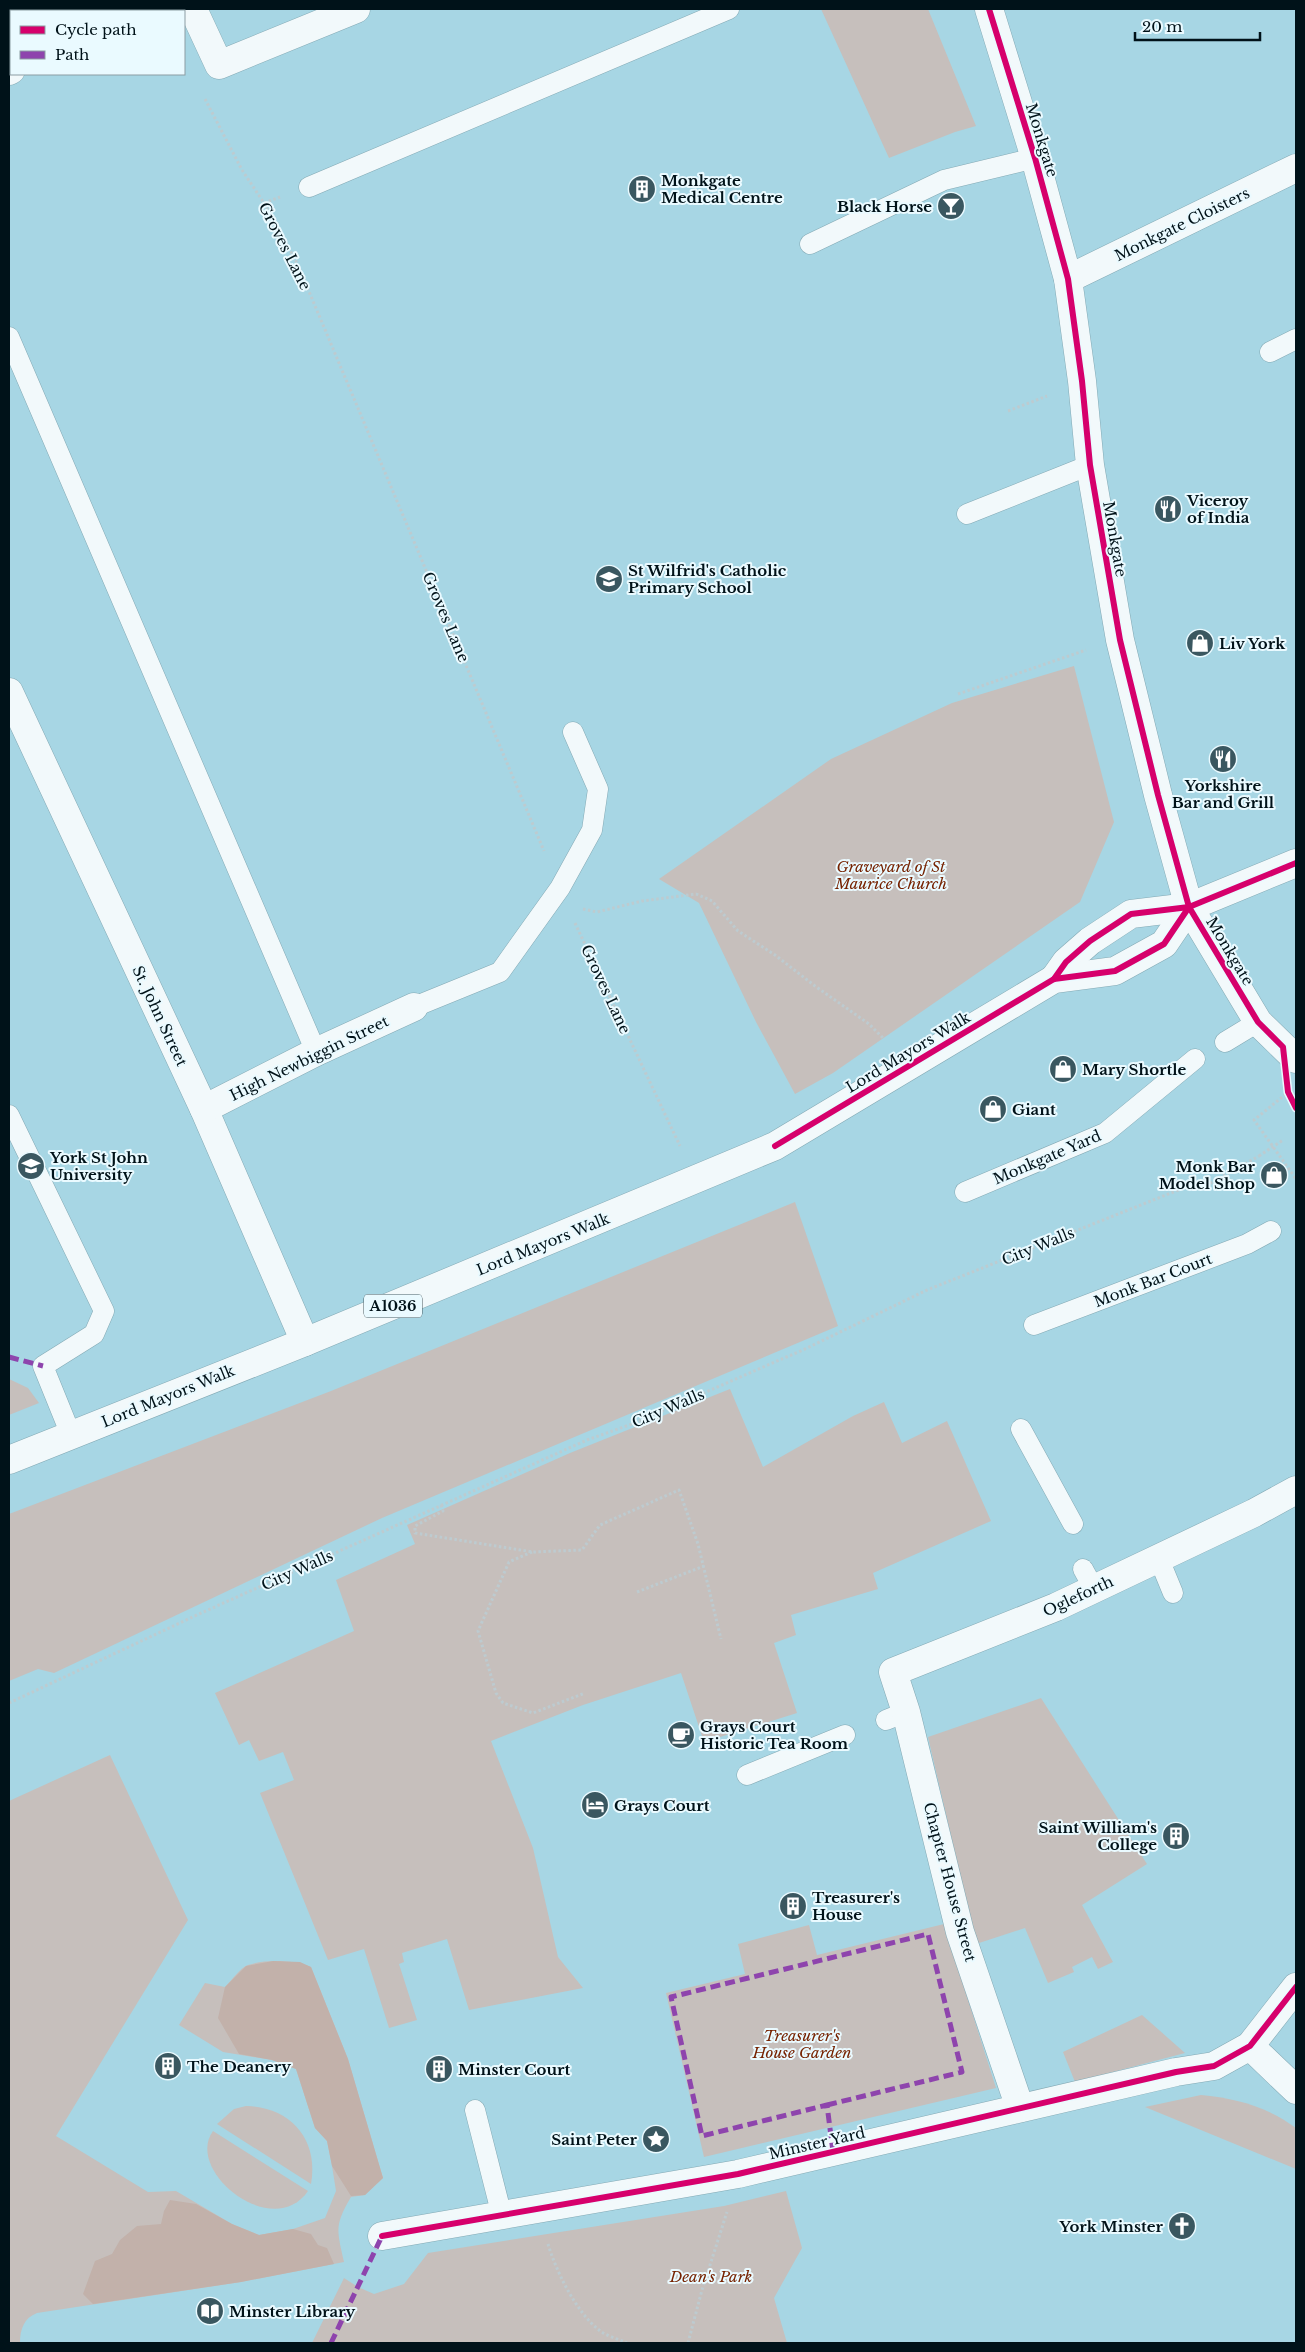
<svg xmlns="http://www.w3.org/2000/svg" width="1305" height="2352" viewBox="0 0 1305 2352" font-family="'Libre Baskerville',serif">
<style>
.green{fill:#c6bfbc}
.forest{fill:#c2b1aa}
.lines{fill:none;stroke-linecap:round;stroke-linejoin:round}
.service-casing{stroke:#83a9b4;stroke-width:21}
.minor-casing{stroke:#83a9b4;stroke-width:29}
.primary-casing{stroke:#83a9b4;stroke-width:29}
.path{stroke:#bdcbd0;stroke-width:3;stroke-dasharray:2.5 2.5;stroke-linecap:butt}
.service{stroke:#f2f9fb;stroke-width:20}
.minor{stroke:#f2f9fb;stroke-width:28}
.primary{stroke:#f2f9fb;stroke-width:28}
.path-bridge{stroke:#bdcbd0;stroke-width:3;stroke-dasharray:2.5 2.5;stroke-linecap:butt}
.quiet{stroke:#8e44ad;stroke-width:5;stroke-dasharray:10 5;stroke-linecap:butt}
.cycleway-casing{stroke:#eafaff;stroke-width:9}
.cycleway{stroke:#d6006c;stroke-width:6}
.labels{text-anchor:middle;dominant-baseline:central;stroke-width:4;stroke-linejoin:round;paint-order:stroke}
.shield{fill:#eafaff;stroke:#46585e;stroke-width:1}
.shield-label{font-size:14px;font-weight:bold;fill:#001219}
.street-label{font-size:15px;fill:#001219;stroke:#eafaff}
.poi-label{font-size:15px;font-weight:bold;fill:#001219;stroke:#eafaff;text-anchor:start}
.park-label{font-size:15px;font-style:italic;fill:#762201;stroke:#eafaff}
</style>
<rect width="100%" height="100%" fill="#a7d6e4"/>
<g class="green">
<path d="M821,9h107l48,117 -21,6 -66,26z"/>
<path d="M1074,666l40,156 -34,80 -247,171 -38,21 -39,-72 -57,-119 -40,-24 172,-120 121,-56z"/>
<path d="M795,1202l43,124 -456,192 -328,155 -16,-4 -29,12v-167l322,-123z"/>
<path d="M9,1379l19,9 11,15 -30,12z"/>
<path d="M730,1389l33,78 90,-51 31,-14 18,41 45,-22 44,100 -118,52 5,16 -87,26 5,20 -22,8 23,70 -93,29 -23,-69 -98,32 -92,36 42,107 25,109 25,31 -114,22 -22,-71 -45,14 2,9 -5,2 18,56 -28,8 -25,-79 -36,11 -68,-167 34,-13 -11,-28 -24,9 -10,-21 -10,5 -24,-52 139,-62 -18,-51 79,-36 -8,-19 163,-72z"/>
<path d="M1041,1698l106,166 -65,41 31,57 -15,7 -6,-12 -20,10 2,5 -26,11 -23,-55 -49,16 -48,-207z"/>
<path d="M110,1755l78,165 -132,216 92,56 28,-1 56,33 27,11 34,-6 32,-11 11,-27 -4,-25 -5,-25 -12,-13 -19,-59 -24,-9 -49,-8 -44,-27 26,-42 20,4c6,-6 15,-19 23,-22 18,-6 45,-5 63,2l37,92 35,119 -18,17 -14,2c-17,29 -14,33 -7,65l-103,20 -204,31c-13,5 -17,16 -17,30h-11v-542z"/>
<path d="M944,1924l52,164 -292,69 -38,-164 79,-19 -7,-30 71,-19 8,30z"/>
<path d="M1142,2015l43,38 -110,29 -12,-30z"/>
<path d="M1201,2095c34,3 67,12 95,33v41l-151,-62z"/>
<path d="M246,2106c44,1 73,33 65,78l-94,-60 17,-15z"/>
<path d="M213,2131l95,60c-35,51 -124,-20 -95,-60z"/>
<path d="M786,2191l16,57 -28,50 13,45h-475l32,-65 14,9 16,7 30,-10 24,-31 296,-47z"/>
</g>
<g class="forest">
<path d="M273,1961l27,1 11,5 37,92 35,119 -18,17 -14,1 -19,-30 -5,-25 -12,-13 -19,-59 -24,-9 -33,-6 -21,-36 7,-31 21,-21z"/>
<path d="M170,2200l26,4 36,20 27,11 34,-6 18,5 7,11 9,3 7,16 -93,18 -148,22 -10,-10 12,-33 17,-7 8,-14 17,-14 24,-2 3,-13z"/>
</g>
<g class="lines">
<g class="service-casing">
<g id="service">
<path d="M309,187l420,-178"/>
<path d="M810,244l134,-64 91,-22"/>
<path d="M9,337l307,715"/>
<path d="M1270,352l26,-13"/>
<path d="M967,514l123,-49"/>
<path d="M414,1007l86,-35 60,-84 32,-58 6,-41 -25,-57"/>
<path d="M1225,1042l33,-20"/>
<path d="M9,1115l95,196 -10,23 -51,32 28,69"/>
<path d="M965,1192l140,-59 90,-74"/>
<path d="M1034,1325l213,-81 24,-13"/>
<path d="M1021,1429l52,95"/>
<path d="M1159,1559l14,34"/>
<path d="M1083,1569l11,20"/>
<path d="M886,1720l20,-8"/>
<path d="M747,1775l98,-40"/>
<path d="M475,2110l27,106"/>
</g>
</g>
<g class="minor-casing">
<g id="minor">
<path d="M31,9l2,2"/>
<path d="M193,9l26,56 137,-56"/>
<path d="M134,11l5,-2"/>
<path d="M9,71l2,-1"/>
<path d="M1068,279l228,-111"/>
<path d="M9,692l195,417 101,233"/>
<path d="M1189,907l69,115 38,37"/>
<path d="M204,1109l112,-57 98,-45"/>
<path d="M1250,2046l46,44"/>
<path d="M1020,2108l-60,-176 -54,-220 -13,-40 163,-65 198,-94 42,-23"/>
<path d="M382,2236l356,-62 438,-102 38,-6 36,-20 46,-59"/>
</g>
</g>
<g class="primary-casing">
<g id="primary">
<path d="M989,9l46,149 33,121 14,102 8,84 30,175 38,155 31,112"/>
<path d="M1054,979l12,-17 24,-21 41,-27 58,-7 107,-44"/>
<path d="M9,1460l296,-118 470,-196 279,-167 61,-8 49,-27 25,-37"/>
</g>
</g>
<g class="path">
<path d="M205,99l37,71 22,33 33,60 247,588"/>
<path d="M264,203l16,-6"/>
<path d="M1008,411l39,-15"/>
<path d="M958,694l128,-44"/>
<path d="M583,909l14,3 45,-11 54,-7 16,7 26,30 37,24 40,31 54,38 15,15"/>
<path d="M575,923l105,223"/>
<path d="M1286,1094l-32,26 42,59"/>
<path d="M441,1505l2,6 -28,15v7l118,19 49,-2 18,-25 79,-35 19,54 23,95"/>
<path d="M532,1552l-23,10 -31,69 18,62 7,10 30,10 52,-20"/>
<path d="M637,1592l67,-26"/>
<path d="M9,1703l190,-89 388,-174 45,-16 173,-75 122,-59 254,-101 28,-5 50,-28"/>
<path d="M548,2244c8,27 28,68 51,86 7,6 19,9 28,13"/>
<path d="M688,2343l14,-53 25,-78"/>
</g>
<use href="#service" class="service"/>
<use href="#minor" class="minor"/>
<use href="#primary" class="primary"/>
<path class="path-bridge" d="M1259,1156l24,-16"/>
<g class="quiet">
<path d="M9,1357l34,9"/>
<path d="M827,2105l135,-33 -34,-138 -257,63 31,139 125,-31 6,47"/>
<path d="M331,2343l51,-107"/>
</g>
<g class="cycleway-casing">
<g id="cycleway">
<path d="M989,9l46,149 33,121 14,102 8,84 30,175 38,155 31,112 69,115 25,25 5,45 8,16"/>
<path d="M1054,979l12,-17 24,-21 41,-27 58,-7 107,-44"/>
<path d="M775,1146l279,-167 61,-8 49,-27 25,-37"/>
<path d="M382,2236l356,-62 438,-102 38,-6 36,-20 46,-59"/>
</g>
</g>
<use href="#cycleway" class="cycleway"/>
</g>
<defs>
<g id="building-disc" transform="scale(1.4375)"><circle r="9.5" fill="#3a5760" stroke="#eafaff"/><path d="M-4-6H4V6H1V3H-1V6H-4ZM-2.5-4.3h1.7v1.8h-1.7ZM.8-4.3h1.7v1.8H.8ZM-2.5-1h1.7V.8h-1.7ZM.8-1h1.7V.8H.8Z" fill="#fff"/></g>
<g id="bar-disc" transform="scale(1.4375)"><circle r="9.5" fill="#3a5760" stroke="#eafaff"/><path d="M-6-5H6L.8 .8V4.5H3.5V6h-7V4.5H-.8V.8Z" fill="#fff"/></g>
<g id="restaurant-disc" transform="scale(1.4375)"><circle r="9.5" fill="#3a5760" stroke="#eafaff"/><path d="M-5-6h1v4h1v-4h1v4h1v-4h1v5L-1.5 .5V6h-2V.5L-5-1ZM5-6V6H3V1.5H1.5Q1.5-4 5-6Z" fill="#fff"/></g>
<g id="school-disc" transform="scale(1.4375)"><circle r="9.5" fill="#3a5760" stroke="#eafaff"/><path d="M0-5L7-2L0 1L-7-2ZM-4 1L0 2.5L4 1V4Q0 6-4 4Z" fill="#fff"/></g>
<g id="shop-disc" transform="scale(1.4375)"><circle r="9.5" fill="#3a5760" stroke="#eafaff"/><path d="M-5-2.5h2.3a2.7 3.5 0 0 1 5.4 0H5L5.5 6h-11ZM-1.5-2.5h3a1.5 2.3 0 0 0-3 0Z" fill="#fff"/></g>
<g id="university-disc" transform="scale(1.4375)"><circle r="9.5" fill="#3a5760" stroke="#eafaff"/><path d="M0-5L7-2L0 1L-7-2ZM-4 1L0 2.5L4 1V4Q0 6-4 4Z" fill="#fff"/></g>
<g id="cafe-disc" transform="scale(1.4375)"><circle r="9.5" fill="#3a5760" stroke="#eafaff"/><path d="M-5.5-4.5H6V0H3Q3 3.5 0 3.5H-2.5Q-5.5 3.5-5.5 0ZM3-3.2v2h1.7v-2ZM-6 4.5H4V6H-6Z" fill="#fff"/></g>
<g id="hotel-disc" transform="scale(1.4375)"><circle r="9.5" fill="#3a5760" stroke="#eafaff"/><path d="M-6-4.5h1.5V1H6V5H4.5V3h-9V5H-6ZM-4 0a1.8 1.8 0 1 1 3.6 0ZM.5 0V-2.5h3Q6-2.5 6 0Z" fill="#fff"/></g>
<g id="sight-disc" transform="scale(1.4375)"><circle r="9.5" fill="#3a5760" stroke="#eafaff"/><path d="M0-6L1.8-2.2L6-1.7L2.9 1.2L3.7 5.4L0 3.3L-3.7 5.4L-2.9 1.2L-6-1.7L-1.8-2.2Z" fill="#fff"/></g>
<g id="church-disc" transform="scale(1.4375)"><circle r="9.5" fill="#3a5760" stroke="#eafaff"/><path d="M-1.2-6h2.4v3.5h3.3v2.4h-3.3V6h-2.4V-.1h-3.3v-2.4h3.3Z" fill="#fff"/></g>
<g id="library-disc" transform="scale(1.4375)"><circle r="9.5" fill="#3a5760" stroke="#eafaff"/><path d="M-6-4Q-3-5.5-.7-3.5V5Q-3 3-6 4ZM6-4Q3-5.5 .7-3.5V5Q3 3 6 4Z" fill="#fff"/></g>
</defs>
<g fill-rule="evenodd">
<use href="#building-disc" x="642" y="189"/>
<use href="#bar-disc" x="951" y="206"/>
<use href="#restaurant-disc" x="1168" y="509"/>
<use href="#school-disc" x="609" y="579"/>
<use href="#shop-disc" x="1200" y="643"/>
<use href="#restaurant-disc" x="1223" y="759"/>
<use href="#shop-disc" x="1063" y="1069"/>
<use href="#shop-disc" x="993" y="1109"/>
<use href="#university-disc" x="31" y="1166"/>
<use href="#shop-disc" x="1274" y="1175"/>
<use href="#cafe-disc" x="681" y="1735"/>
<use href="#hotel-disc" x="595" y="1805"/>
<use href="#building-disc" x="1176" y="1836"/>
<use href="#building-disc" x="793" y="1906"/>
<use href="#building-disc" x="168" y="2066"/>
<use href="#building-disc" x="439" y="2069"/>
<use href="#sight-disc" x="656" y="2139"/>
<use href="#church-disc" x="1182" y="2226"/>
<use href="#library-disc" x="210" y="2311"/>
</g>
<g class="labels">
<rect class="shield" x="364" y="1294.5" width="58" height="23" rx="4"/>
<g class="shield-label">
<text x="393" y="1306">A1036</text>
</g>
<g class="street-label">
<text transform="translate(1042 140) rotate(73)">Monkgate</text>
<text transform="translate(1182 224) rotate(-26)">Monkgate Cloisters</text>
<text transform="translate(285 246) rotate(63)">Groves Lane</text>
<text transform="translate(1115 539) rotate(80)">Monkgate</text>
<text transform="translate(446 617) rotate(67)">Groves Lane</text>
<text transform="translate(1230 951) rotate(59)">Monkgate</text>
<text transform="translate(606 989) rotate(65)">Groves Lane</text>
<text transform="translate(160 1016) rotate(65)">St. John Street</text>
<text transform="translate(908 1052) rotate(-31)">Lord Mayors Walk</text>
<text transform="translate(309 1058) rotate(-26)">High Newbiggin Street</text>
<text transform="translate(1047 1157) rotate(-23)">Monkgate Yard</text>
<text transform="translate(543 1244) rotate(-22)">Lord Mayors Walk</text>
<text transform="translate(1038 1246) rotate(-22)">City Walls</text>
<text transform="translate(1153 1280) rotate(-21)">Monk Bar Court</text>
<text transform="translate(168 1396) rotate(-22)">Lord Mayors Walk</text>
<text transform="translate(668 1408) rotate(-23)">City Walls</text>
<text transform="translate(297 1570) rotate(-24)">City Walls</text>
<text transform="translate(1078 1596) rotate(-25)">Ogleforth</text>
<text transform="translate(950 1882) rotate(75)">Chapter House Street</text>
<text transform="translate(817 2143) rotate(-13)">Minster Yard</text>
</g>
<g class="poi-label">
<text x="661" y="180">Monkgate<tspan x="661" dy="17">Medical Centre</tspan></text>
<text x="932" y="206" text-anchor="end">Black Horse</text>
<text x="1187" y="500">Viceroy<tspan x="1187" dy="17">of India</tspan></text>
<text x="628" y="570">St Wilfrid's Catholic<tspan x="628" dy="17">Primary School</tspan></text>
<text x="1219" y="643">Liv York</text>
<text x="1223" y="785" text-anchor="middle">Yorkshire<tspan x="1223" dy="17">Bar and Grill</tspan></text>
<text x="1082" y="1069">Mary Shortle</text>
<text x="1012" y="1109">Giant</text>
<text x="50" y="1157">York St John<tspan x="50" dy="17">University</tspan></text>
<text x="1255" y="1166" text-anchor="end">Monk Bar<tspan x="1255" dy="17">Model Shop</tspan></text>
<text x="700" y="1726">Grays Court<tspan x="700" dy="17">Historic Tea Room</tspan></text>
<text x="614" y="1805">Grays Court</text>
<text x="1157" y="1827" text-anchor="end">Saint William's<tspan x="1157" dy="17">College</tspan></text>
<text x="812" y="1897">Treasurer's<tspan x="812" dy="17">House</tspan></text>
<text x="187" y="2066">The Deanery</text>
<text x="458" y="2069">Minster Court</text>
<text x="637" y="2139" text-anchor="end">Saint Peter</text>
<text x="1163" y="2226" text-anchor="end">York Minster</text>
<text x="229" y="2311">Minster Library</text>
</g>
<g class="park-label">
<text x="891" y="866">Graveyard of St<tspan x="891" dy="17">Maurice Church</tspan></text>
<text x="802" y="2035">Treasurer's<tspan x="802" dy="17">House Garden</tspan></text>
<text x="711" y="2276">Dean's Park</text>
</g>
</g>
<rect width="1305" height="2352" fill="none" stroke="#001219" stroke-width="20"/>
<rect x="10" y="10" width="175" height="65" fill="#eafaff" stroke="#8c9da3"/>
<rect x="20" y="26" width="25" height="8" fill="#d6006c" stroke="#8c9da3"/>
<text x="55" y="35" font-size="15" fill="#001219">Cycle path</text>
<rect x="20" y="51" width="25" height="8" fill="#8e44ad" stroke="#8c9da3"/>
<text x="55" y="60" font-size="15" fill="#001219">Path</text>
<path d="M1135 32v8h125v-8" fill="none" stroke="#001219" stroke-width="2.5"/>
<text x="1142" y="32" font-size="15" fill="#001219" stroke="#eafaff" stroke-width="4" paint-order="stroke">20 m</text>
</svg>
